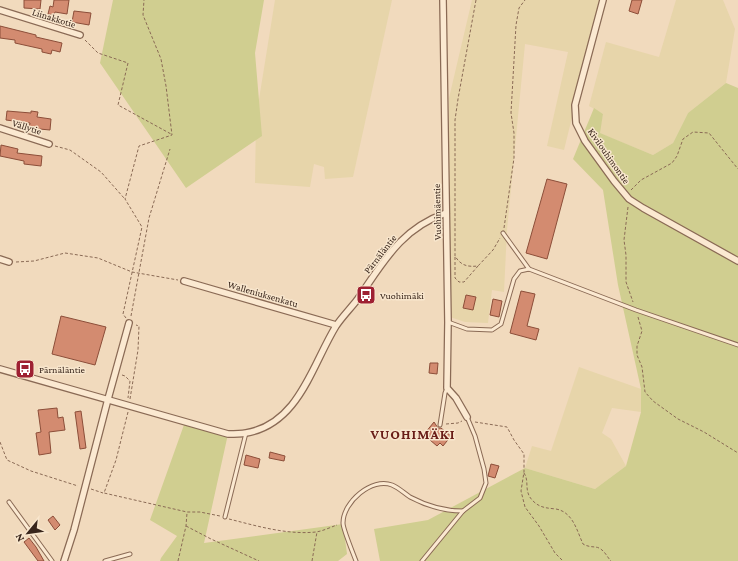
<svg xmlns="http://www.w3.org/2000/svg" width="738" height="561" viewBox="0 0 738 561" font-family="'Crimson Pro',serif">
<style>
.farmland{fill:#e7d5aa}
.green{fill:#d0ce90}
.building{fill:#d38b70;stroke:#8c4e39}
.lines{fill:none;stroke-linecap:round;stroke-linejoin:round}
.service-casing{stroke:#8a6a55;stroke-width:5}
.minor-casing{stroke:#8a6a55;stroke-width:8}
.path{stroke:#8a6a55;stroke-width:1;stroke-dasharray:3 2;stroke-linecap:butt}
.service{stroke:#fbe9d1;stroke-width:3}
.minor{stroke:#fbe9d1;stroke-width:5.5}
.labels{text-anchor:middle;dominant-baseline:central;stroke-width:3;stroke-linejoin:round;paint-order:stroke}
.street-label{font-size:10px;fill:#38251b;stroke:#f8e6cd}
.poi-label{font-size:10px;fill:#38251b;stroke:#f8e6cd;text-anchor:start}
.district-label{font-size:14px;font-weight:bold;letter-spacing:1px;fill:#691d17;stroke:#f8e6cd}
</style>
<rect width="100%" height="100%" fill="#f1dabd"/>
<g class="farmland">
<path d="M275,0h117l-39,177 -28,2 -1,-12 -10,-3 -4,23 -55,-4 1,-65z"/>
<path d="M472,0h129l-37,150 -17,-4 21,-94 -43,-8 -18,186 -3,62 -12,-2 -4,33 -23,-1 -15,-5 -1,-219z"/>
<path d="M676,0h47l12,29 -9,54 -38,30 -15,30 -20,12 -54,-22 4,-19 -14,-8 17,-64 53,15z"/>
<path d="M579,367l62,22v23l-29,-4 -10,25 9,6 15,27 -31,23 -70,-21 7,-22 19,5z"/>
</g>
<g class="green">
<path d="M113,0h151l-9,53 7,83 -76,52 -86,-125z"/>
<path d="M726,83l12,5v473h-358l-6,-32 54,-9 97,-52 70,21 31,-23 15,-54v-23l-23,-104 -15,-95 -30,-31 21,-51 9,6 -3,19 53,22 20,-12 15,-30z"/>
<path d="M185,422l43,12 -24,109 139,-19 4,30 -9,7h-178l1,-3 16,-22 -27,-16z"/>
</g>
<g class="building">
<path d="M24,0h17l-1,9 -16,-1z"/>
<path d="M54,0h15l-2,14 -12,-2 -1,3 -6,-1 2,-8 3,1z"/>
<path d="M632,0h10l-4,14 -9,-3z"/>
<path d="M74,11l17,2 -2,12 -17,-3z"/>
<path d="M0,26l36,9v2l26,6 -2,9 -8,-2 -1,4 -9,-2v-3l-27,-6v-3l-15,-2z"/>
<path d="M7,111l24,2v-2l7,1 -1,5 14,2 -1,11 -21,-2 1,-5 -24,-3z"/>
<path d="M1,145l17,4 -1,4 25,3 -1,10 -17,-2v-3l-24,-5z"/>
<path d="M547,179l20,5 -20,75 -21,-6z"/>
<path d="M521,291l14,3 -8,32 12,3 -3,11 -26,-7z"/>
<path d="M466,295l10,2 -3,13 -10,-2z"/>
<path d="M493,299l9,2 -3,16 -9,-2z"/>
<path d="M61,316l45,11 -11,38 -43,-11z"/>
<path d="M430,363h8l-1,11 -8,-1z"/>
<path d="M57,408l1,10 5,-1 2,13 -16,2 2,21 -12,2 -3,-22 5,-1 -3,-22z"/>
<path d="M81,411l5,37 -6,1 -5,-37z"/>
<path d="M434,422l4,6h3l10,8 -8,10 -3,-3 -3,3 -7,-6 2,-2 -7,-5z"/>
<path d="M270,452l15,4 -1,5 -15,-3z"/>
<path d="M246,455l14,4 -2,9 -14,-3z"/>
<path d="M491,464l8,2 -4,12 -7,-2z"/>
<path d="M53,516l7,9 -5,5 -7,-10z"/>
<path d="M29,538l7,9 8,14h-6l-14,-19z"/>
</g>
<g class="lines">
<g class="service-casing">
<g id="service">
<path d="M503,233l26,36"/>
<path d="M448,322l19,7 25,1 9,-6 13,-45 6,-8 9,-2 107,41 102,35"/>
<path d="M440,425l5,-32 2,-5"/>
<path d="M9,502l43,59"/>
<path d="M225,517l21,-84"/>
<path d="M105,561l25,-7"/>
<path d="M356,561c-3,-8 -13,-32 -13,-38 0,-21 29,-46 49,-38 7,3 12,8 18,12 17,9 34,14 53,14"/>
<path d="M422,561l41,-50 17,-13 6,-15 -2,-14 -9,-33 -8,-19"/>
</g>
</g>
<g class="minor-casing">
<g id="minor">
<path d="M443,0l5,322 -1,66 9,10 11,19"/>
<path d="M603,0l-28,105 1,18 9,18 29,40 15,18 14,9 95,53"/>
<path d="M0,10l80,25"/>
<path d="M0,128l49,16"/>
<path d="M0,259l9,3"/>
<path d="M184,281l152,44"/>
<path d="M0,369l228,65c6,0 12,0 18,-1 53,-9 66,-68 90,-107 6,-9 14,-17 21,-26 26,-37 43,-71 89,-87"/>
<path d="M64,561l10,-31 34,-131 21,-76"/>
</g>
</g>
<g class="path">
<path d="M476,0l-18,99 -3,21v136c6,10 13,11 23,10l15,-16 7,-12"/>
<path d="M85,40l13,13 30,10 -10,42 53,29"/>
<path d="M55,146l15,4 31,22 23,26"/>
<path d="M631,190l10,-10 31,-17 5,-7 6,-17 10,-7 16,1 29,36"/>
<path d="M628,207l-4,33 2,15v27l7,20"/>
<path d="M504,228l10,-70v-25l-3,-20 5,-88 3,-17 6,-8"/>
<path d="M455,257v21l4,4h5l14,-16"/>
<path d="M16,262l18,-1 31,-8 33,5 34,14 46,8"/>
<path d="M131,316l18,-98 21,-69"/>
<path d="M638,317l4,14 -5,15v9l5,12 3,25 8,9 25,18 26,13 34,21"/>
<path d="M126,318l-3,-4 19,-87 -17,-28 14,-53 33,-11 -6,-49 -5,-27 -18,-44 1,-15"/>
<path d="M122,375l3,1 5,5 -2,17"/>
<path d="M130,399l8,-49 1,-24 -3,-1"/>
<path d="M128,412l-12,48 -12,33 83,19h13l20,4"/>
<path d="M475,422l32,5 7,13 10,14v18l-3,19 4,16 14,19 16,27 8,8"/>
<path d="M446,424l12,-1 4,-2"/>
<path d="M0,442l7,18 24,11 47,15"/>
<path d="M524,473c6,9 -1,18 9,28 7,7 14,7 23,8 17,3 21,22 27,35 7,4 12,2 16,4 6,3 8,9 12,13"/>
<path d="M91,489l12,4"/>
<path d="M229,519c28,7 58,16 87,13 7,-1 15,-5 21,-7"/>
<path d="M186,526l25,13 48,22"/>
<path d="M178,561l8,-35 1,-13"/>
<path d="M312,561l5,-29"/>
</g>
<use href="#service" class="service"/>
<use href="#minor" class="minor"/>
</g>
<defs>
<g id="bus-square" transform="scale(1)"><rect x="-9" y="-9" width="18" height="18" rx="4" fill="#9e2032" stroke="#f8e6cd"/><path d="M-5-6H5V4H4V6H2V4H-2V6H-4V4H-5ZM-3.5-4V0h7V-4ZM-3.5 1.2v1.5H-2V1.2ZM2 1.2v1.5H3.5V1.2Z" fill="#fff"/></g>
</defs>
<g fill-rule="evenodd">
<use href="#bus-square" x="366" y="295"/>
<use href="#bus-square" x="25" y="369"/>
</g>
<g class="labels">
<g class="street-label">
<text transform="translate(54 18) rotate(17)">Liinakkotie</text>
<text transform="translate(27 127) rotate(18)">Vällytie</text>
<text transform="translate(609 156) rotate(55)">Kivilouhimontie</text>
<text transform="translate(437 212) rotate(-91)">Vuohimäentie</text>
<text transform="translate(380 254) rotate(-52)">Pärnäläntie</text>
<text transform="translate(263 294) rotate(16)">Walleniuksenkatu</text>
</g>
<g class="poi-label">
<text x="380" y="295">Vuohimäki</text>
<text x="39" y="369">Pärnäläntie</text>
</g>
<g class="district-label">
<text x="413" y="434">VUOHIMÄKI</text>
</g>
</g>
<g transform="translate(28 533) rotate(241)" stroke="#f8e6cd" stroke-width="3" paint-order="stroke">
<path d="M0-3L7 15L0 10L-7 15Z" fill="#38251b"/>
<text y="-6" font-size="11" font-weight="bold" text-anchor="middle" fill="#38251b">N</text>
</g>
</svg>
